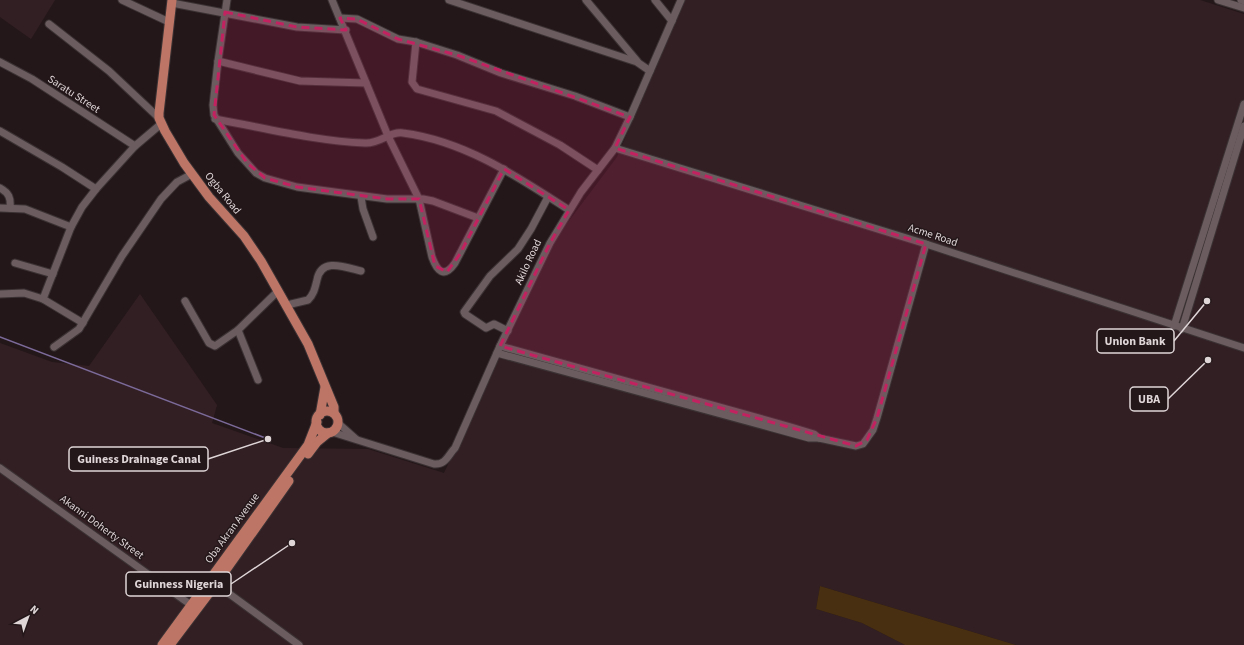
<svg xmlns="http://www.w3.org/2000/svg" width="1244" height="645" viewBox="0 0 1244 645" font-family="'Source Sans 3',sans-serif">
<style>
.built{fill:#321f24}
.green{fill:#482f11}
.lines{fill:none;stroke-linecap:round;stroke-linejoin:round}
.stream{stroke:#7c6b9a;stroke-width:1.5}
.minor-casing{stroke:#3b3234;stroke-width:9}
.major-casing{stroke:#3b3234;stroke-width:11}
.minor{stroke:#6b5c5f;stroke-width:7}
.major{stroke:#bd7666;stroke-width:9}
.marked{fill:#c32261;fill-opacity:0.2;stroke:#c32261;stroke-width:3;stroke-dasharray:8 5;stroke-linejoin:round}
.labels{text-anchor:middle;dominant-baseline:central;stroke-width:3;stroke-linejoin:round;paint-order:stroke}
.street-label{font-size:11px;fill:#dfd6d8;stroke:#24171a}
.leader{fill:none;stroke:#dfd6d8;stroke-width:1.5}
.callout-dot{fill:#dfd6d8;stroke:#24171a;stroke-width:1.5}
.callout{fill:#24171a;stroke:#dfd6d8;stroke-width:1.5}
.callout-label{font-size:12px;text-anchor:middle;font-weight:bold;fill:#dfd6d8}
</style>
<rect width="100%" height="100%" fill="#24171a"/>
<g class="built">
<path d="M0,0h55l-24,39 -31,-22z"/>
<path d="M684,0h516l44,14v631h-228l-196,-59 -4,23 46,14 43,22h-905v-302l52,19 37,4 51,-72 77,111 -5,18 71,25 85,1 76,24 112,-235 61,-81z"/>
</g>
<path class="green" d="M820,586l196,59h-111l-43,-22 -46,-14z"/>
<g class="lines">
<path class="stream" d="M0,337l268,102"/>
<g class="minor-casing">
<g id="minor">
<path d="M122,0l47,22"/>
<path d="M227,0l-9,61 -5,44 1,10 24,38 18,20 9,5 32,9 90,12h36l10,2 45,17"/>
<path d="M332,0l56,136 31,63 13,58c5,14 12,22 23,6l49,-94"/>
<path d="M449,0l188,62 13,9"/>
<path d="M586,0l51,61"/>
<path d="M655,0l17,21"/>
<path d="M1218,0l26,8"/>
<path d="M1241,0l3,1"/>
<path d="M172,3l125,24 49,3"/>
<path d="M340,18l17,1 41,20 18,3 41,13 44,18 74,23 55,21"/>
<path d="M49,24l60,47 50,47"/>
<path d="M416,42l-4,40 5,7 79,22 64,34 38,25"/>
<path d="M218,61l82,20 66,2"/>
<path d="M0,62l32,17 103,67"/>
<path d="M215,119c50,9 100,22 150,24 15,1 25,-12 38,-10 62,8 115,44 166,77"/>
<path d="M0,131l62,36 34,22"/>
<path d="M615,148l311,96 318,104"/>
<path d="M0,188c9,5 11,10 10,20"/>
<path d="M361,197l2,12 10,28"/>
<path d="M0,208l25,1 46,18"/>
<path d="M15,263l38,11"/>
<path d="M0,294l24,-1 19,6 40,24"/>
<path d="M43,299l28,-72 11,-20 14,-18 39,-43 26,-22"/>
<path d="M185,301l24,42 6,3 23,-16 39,-38"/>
<path d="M287,305l21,-5c6,-6 7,-12 9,-20 4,-23 28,-13 44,-9"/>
<path d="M1174,326l70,-222"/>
<path d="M1182,329l62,-203"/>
<path d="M238,330l20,50"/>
<path d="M508,331l-14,-7 -8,4 -21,-14 -1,-2 26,-36 28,-27 13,-20 17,-32"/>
<path d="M500,346l291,81 23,7 5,4"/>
<path d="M54,347l25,-18 43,-73 39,-57 16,-17 15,-8"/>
<path d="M497,353l312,85h10l37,8 7,-2 10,-14 4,-12 49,-174"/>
<path d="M338,423l18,16"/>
<path d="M332,432l102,32c12,1 14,-9 21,-16l45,-102 50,-103 31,-51 34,-44 15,-31 51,-117"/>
<path d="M0,468l191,137"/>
<path d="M216,584l83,61"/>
</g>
</g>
<g class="major-casing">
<g id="major">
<path d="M172,0l-13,113v5l6,13 19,32 25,34 35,39 17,25 47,83 26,63v6"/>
<circle cx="327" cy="422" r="11"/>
<path d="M320,415l5,-28"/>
<path d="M308,454l9,-12 11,-9"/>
<path d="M162,645l146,-200 9,-23"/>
<path d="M170,645l46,-61 73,-103"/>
</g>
</g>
<use href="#minor" class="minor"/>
<use href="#major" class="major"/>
</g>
<path class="marked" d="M225,12l72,15 49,3 -6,-12 17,1 41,20 59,16 170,61 3,1 -15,31 311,96 -49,174 -10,22 -11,6 -356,-100 50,-103 19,-33 -65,-41 -44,85 -13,18 -12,-6 -16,-67h-32l-90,-12 -32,-9 -18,-15 -33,-48z"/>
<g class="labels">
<g class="street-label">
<text transform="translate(74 94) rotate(33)">Saratu Street</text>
<text transform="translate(223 193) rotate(51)">Ogba Road</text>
<text transform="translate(933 235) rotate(18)">Acme Road</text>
<text transform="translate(528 262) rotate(-65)">Akilo Road</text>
<text transform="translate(102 527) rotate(36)">Akanni Doherty Street</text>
<text transform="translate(232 528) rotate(-54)">Oba Akran Avenue</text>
</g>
</g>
<path class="leader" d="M1207 301L1174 341M1208 360L1168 399M268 439L208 459M292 543L231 584"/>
<g class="callout-dot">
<circle cx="1207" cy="301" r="4"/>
<circle cx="1208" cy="360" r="4"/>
<circle cx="268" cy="439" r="4"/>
<circle cx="292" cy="543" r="4"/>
</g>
<g class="callout">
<rect x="1097" y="329" width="77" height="24" rx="4"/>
<rect x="1130" y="387" width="38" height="24" rx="4"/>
<rect x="69" y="447" width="139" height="24" rx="4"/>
<rect x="126" y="572" width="105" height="24" rx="4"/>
</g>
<g class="callout-label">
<text x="1135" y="345">Union Bank</text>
<text x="1149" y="403">UBA</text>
<text x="139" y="463">Guiness Drainage Canal</text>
<text x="179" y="588">Guinness Nigeria</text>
</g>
<g transform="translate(28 617) rotate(41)" stroke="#24171a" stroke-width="3" paint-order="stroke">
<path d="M0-3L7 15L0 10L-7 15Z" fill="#dfd6d8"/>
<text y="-6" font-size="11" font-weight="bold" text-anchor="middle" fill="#dfd6d8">N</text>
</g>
</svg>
